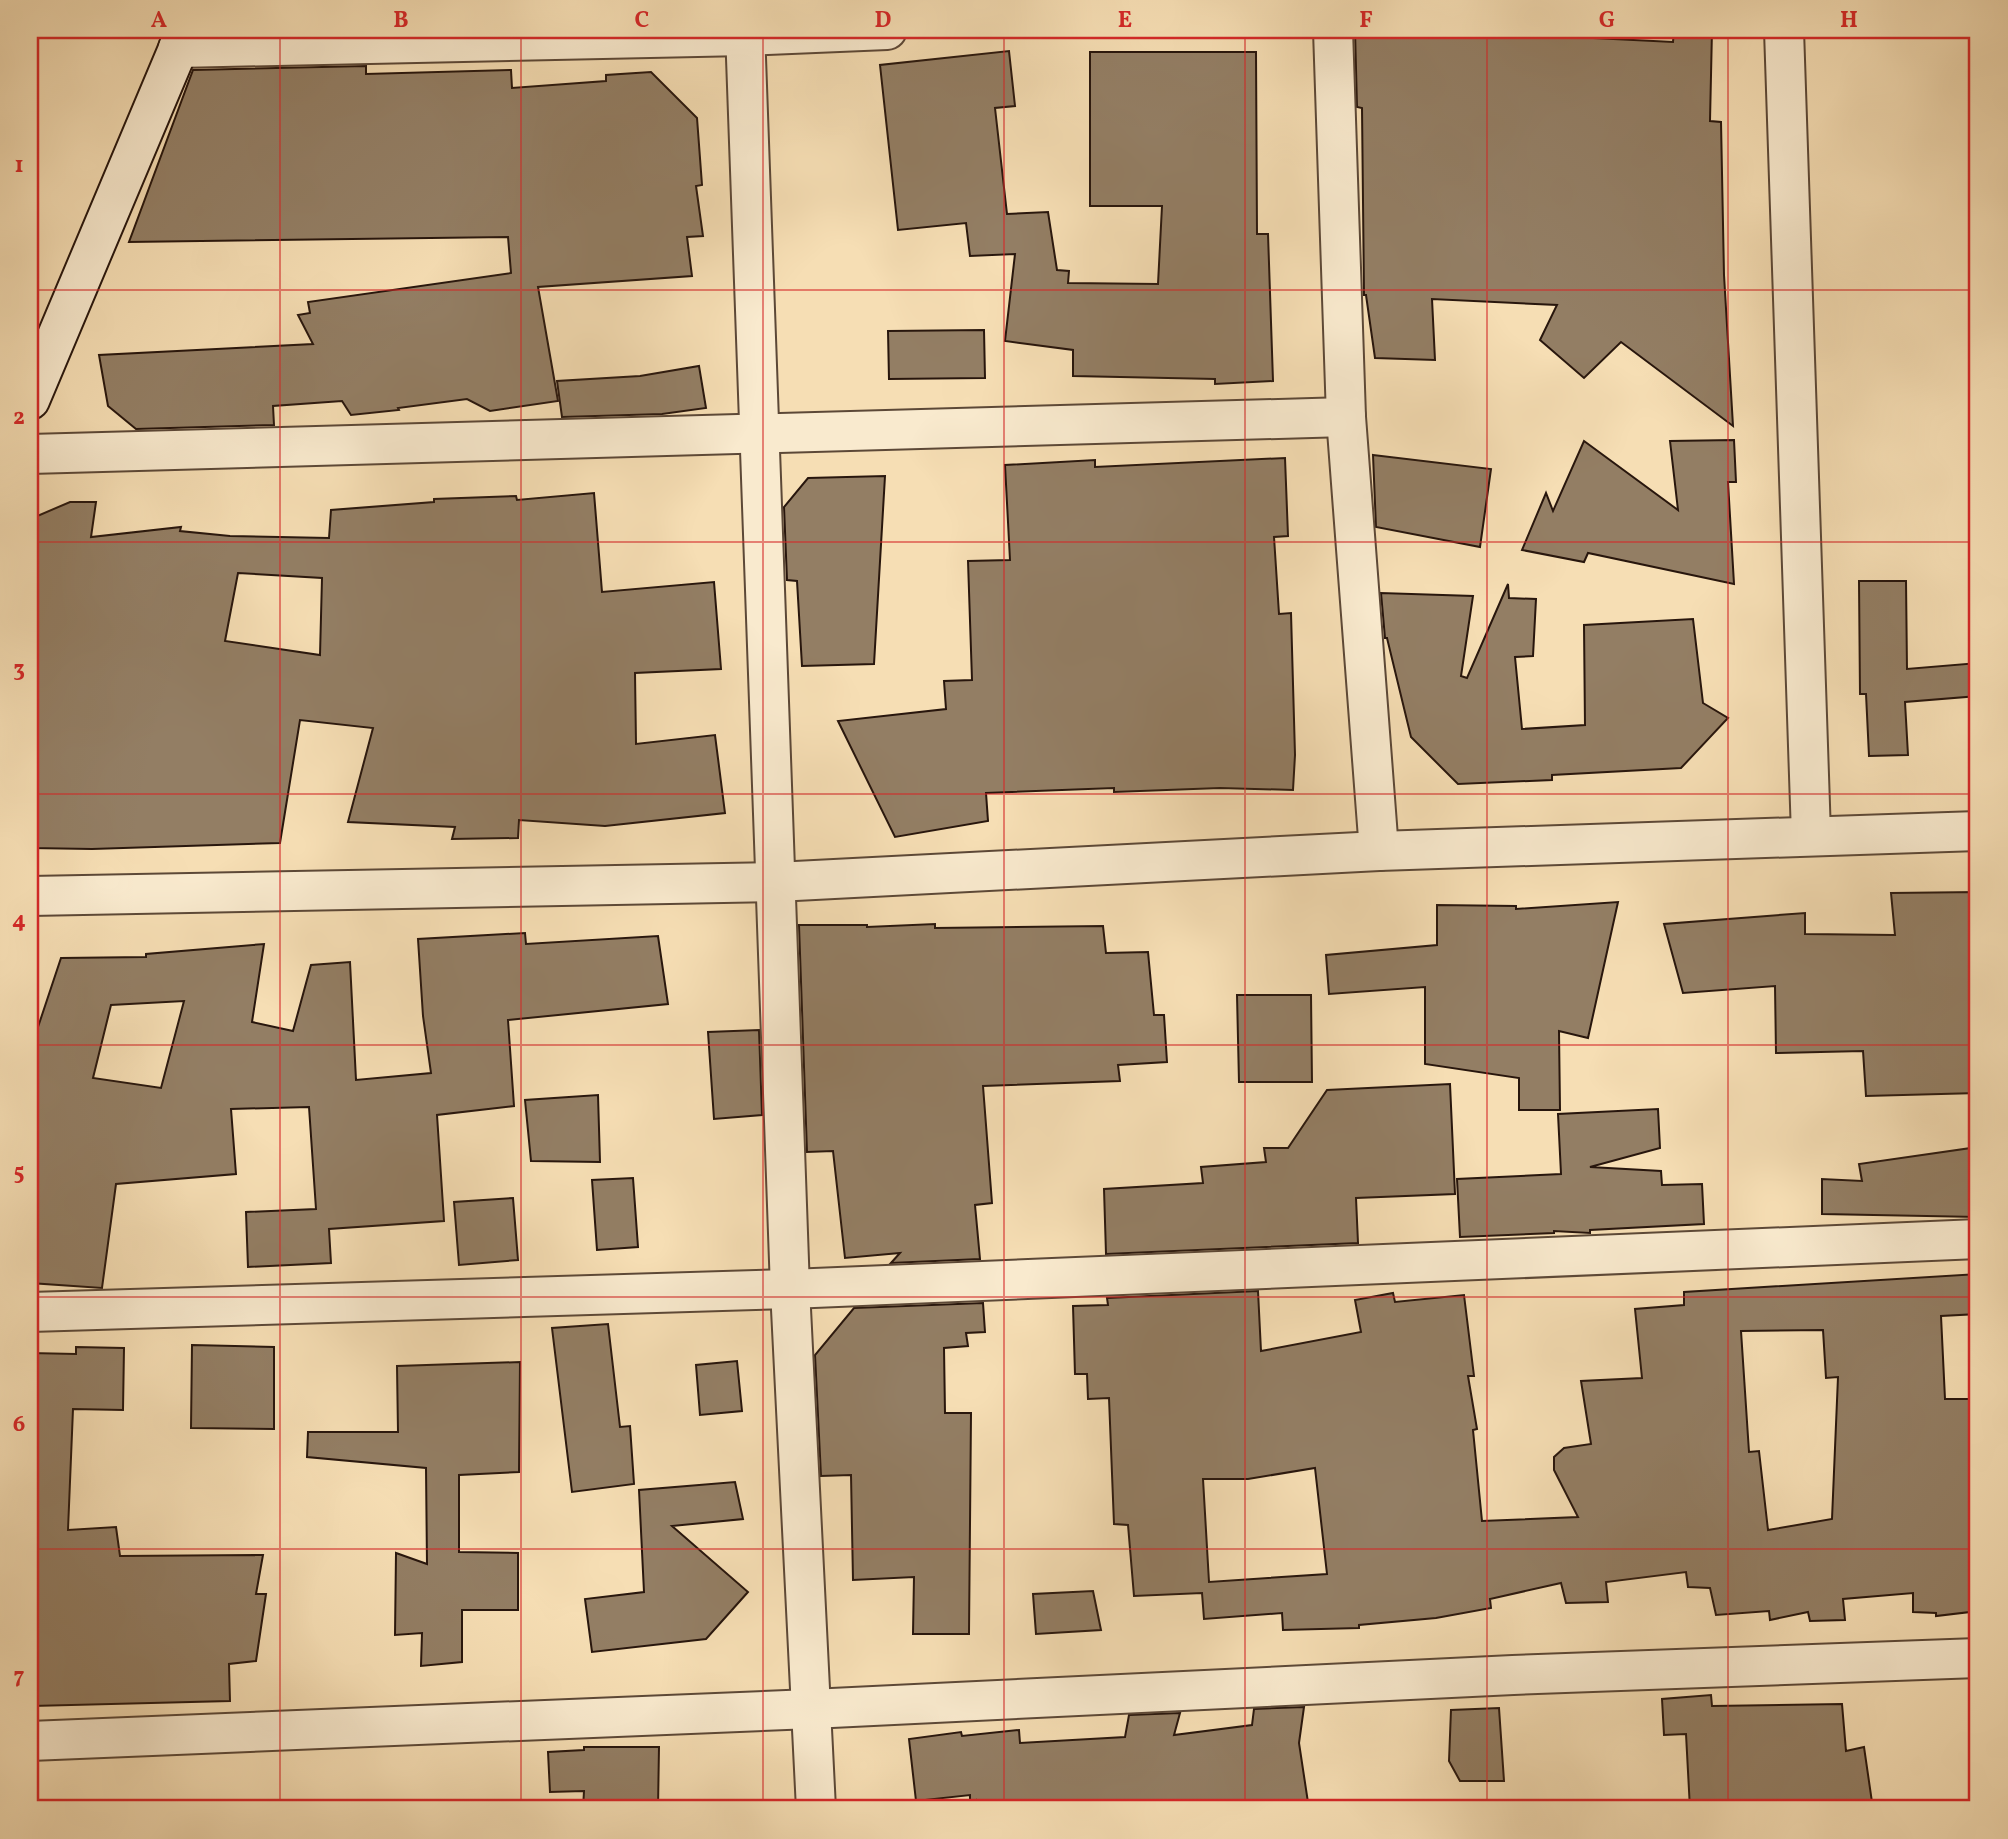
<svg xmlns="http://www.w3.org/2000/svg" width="2008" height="1839" viewBox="0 0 2008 1839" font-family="Vollkorn,serif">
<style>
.building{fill:#937e64;stroke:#28160d;stroke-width:2;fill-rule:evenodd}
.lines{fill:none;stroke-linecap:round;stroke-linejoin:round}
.street-casing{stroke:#5c4837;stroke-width:42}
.secondary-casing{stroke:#28160d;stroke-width:42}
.street{stroke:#f9eace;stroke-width:38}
.secondary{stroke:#f9eace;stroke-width:38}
.grid{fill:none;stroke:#d62828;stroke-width:2;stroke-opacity:0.55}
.neatline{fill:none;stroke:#d62828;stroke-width:2.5}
.grid-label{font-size:23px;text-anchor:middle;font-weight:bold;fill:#d62828}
</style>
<rect width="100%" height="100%" fill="#f6deb4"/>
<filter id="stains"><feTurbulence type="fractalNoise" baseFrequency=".00286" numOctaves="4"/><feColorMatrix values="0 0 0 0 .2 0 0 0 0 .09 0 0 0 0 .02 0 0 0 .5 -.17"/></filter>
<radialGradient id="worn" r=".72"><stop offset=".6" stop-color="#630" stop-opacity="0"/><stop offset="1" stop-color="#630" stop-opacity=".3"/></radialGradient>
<g class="building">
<path d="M1355,30h220l-1,7 99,5 1,-12h38l-2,91 11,1 3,153 9,151 -112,-84 -37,36 -44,-38 17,-35 -125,-6 3,61 -60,-2 -9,-63h-2l-2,-187 -5,-1z"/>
<path d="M1009,51l6,55 -20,2 12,106 41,-2 9,58 12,1 -1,12 90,1 4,-78h-72v-154h166l1,182h11l5,147 -58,3v-5l-142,-3v-26l-68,-9 10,-87 -45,2 -4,-33 -68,7 -18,-165z"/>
<path d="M366,66v8l145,-4 1,18 94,-7v-6l45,-3 46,46 5,67 -6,1 7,50 -16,1 5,39 -154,11 20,114 -68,10 -23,-12 -69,9 1,2 -48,5 -9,-14 -69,5 1,19 -138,4 -28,-23 -9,-51 214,-11 -15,-29 12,-2 -2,-11 203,-29 -3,-36 -379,5 64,-172z"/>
<path d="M984,330l1,48 -96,1 -1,-48z"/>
<path d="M699,366l7,42 -44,6 -100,3 -5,-36 83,-5z"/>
<path d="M1734,440l2,42h-8l6,102 -146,-31 -4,9 -62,-12 24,-57 7,18 31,-70 94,69 -8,-69z"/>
<path d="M1373,455l118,14 -11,78 -104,-20z"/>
<path d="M1285,458l3,78 -14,1 5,77 12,-1 4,142 -2,35 -73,-2 -106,4v-4l-128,5 2,28 -93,16 -57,-116 108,-12 -2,-28 28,-1 -4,-119 42,-1 -5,-95 90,-5v7z"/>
<path d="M885,476l-11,188 -72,2 -5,-85 -10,-1 -3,-73 24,-29z"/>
<path d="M594,493l8,99 112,-10 7,87 -86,4 1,71 79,-9 10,78 -120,13 -86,-6 -1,18 -66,1 3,-12 -107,-5 25,-94 -73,-8 -20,123 -188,6 -62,-1v-315l5,-16 35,-15h26l-5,35 90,-10 -1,4 50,5 99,2 2,-28 103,-8v-3l82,-3 1,4zM238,573l84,5 -2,77 -95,-14z"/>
<path d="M1859,581h47l1,88 71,-6v33l-73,6 3,53 -39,1 -3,-62h-6z"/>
<path d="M1508,584l1,14 27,1 -3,57 -18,1 7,72 63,-4 -1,-100 109,-6 10,84 25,15 -47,50 -129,7v5l-94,4 -47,-47 -24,-99h-2l-4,-45 92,3 -12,80 6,2z"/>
<path d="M1978,892v201l-112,3 -3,-45 -87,2 -1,-67 -92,7 -19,-69 141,-11v21l90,1 -4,-42z"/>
<path d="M1618,902l-30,136 -29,-7 1,79h-41v-32l-94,-14v-77l-96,7 -3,-39 111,-10v-40l79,1v3z"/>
<path d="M935,924v4l168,-2 3,27 42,-1 6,63h10l3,47 -49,3 2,16 -137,5 9,117 -17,2 5,54 -89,4 9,-10 -55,5 -12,-107 -26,1 -8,-227h68v2z"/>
<path d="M525,933l1,11 132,-8 10,68 -160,16 6,86 -77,9 7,106 -115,8 2,34 -83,4 -2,-55 70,-3 -7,-102 -78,2 5,65 -120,10 -14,104 -72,-5v-257l8,1 23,-69 85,-1v-3l118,-10 -12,78 41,9 18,-66 39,-3 6,118 75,-7 -8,-57 -5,-77zM184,1001l-23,87 -68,-10 18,-73z"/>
<path d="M1237,995h74l1,87h-73z"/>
<path d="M759,1030l3,85 -48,4 -6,-87z"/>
<path d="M1450,1084l5,110 -99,4 2,45 -252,11 -2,-65 99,-6 -2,-16 65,-5 -2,-14h24l39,-58z"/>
<path d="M598,1095l2,67 -69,-1 -6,-61z"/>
<path d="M1658,1109l2,39 -70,19 71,4 1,14 40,-1 2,40 -114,6v3l-36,-2v2l-94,4 -3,-58 104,-5 -3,-60z"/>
<path d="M1978,1147v70l-156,-3v-35l40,2 -3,-17z"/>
<path d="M633,1178l5,69 -41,3 -5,-70z"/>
<path d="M513,1198l5,62 -59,5 -5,-63z"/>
<path d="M1978,1274v40l-37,2 4,83h33v212l-42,5v-3l-23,-1v-19l-70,6 2,21 -35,1 -2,-9 -38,8 -1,-9 -53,4 -6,-27 -22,-1 -2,-15 -80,10 2,20 -42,1 -5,-20 -71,16 1,9 -55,10 -77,7v3l-76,2 -1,-17 -78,6 -2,-26 -68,3 -6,-71 -14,-1 -5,-126 -21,1 -1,-25h-12l-2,-68 35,-1 -1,-7 151,-7 3,60 100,-19 -6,-32 38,-7 2,9 69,-7 10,81h-6l9,53 -4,1 9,91 96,-4 -24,-47v-13l10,-9 27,-4 -10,-63 61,-3 -7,-69 49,-4v-13zM1823,1330l3,48 12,-1 -6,142 -64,11 -9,-79 -10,1 -8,-121zM1315,1468l12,106 -118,8 -6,-103h45z"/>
<path d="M983,1303l2,29 -19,1 2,13 -24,2 1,65h26l-2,221h-56l1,-57 -61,3 -2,-105 -30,1 -6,-121 39,-47z"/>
<path d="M608,1324l12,103 10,-1 4,58 -62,8 -20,-164z"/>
<path d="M192,1345l82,2v82l-83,-1z"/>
<path d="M76,1347l48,1 -1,62 -50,-1 -5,121 48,-3 4,29 143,-1 -7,39h10l-10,67 -27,3 1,37 -198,5 -2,-86v-267l46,1z"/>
<path d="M737,1361l5,50 -42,4 -4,-50z"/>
<path d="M520,1362l-1,110 -60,3v77l59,1v57h-56v52l-41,4 1,-33 -27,2 1,-82 31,11 -1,-96 -119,-11 1,-25h90l-1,-66z"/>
<path d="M735,1482l8,37 -71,7 76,66 -42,47 -114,13 -7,-53 59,-7 -5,-102z"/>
<path d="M1093,1591l8,39 -65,4 -3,-40z"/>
<path d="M1711,1695l1,11 130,-2 4,47 18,-4 9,62h-148v-2l-35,2 -4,-75 -22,1 -2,-36z"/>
<path d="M1304,1707l-5,36 10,66h-56v-3l-84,3h-192l-1,-9 -6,1v-6l-54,6 -7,-62 52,-7 1,4 57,-6 1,13 105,-6 4,-22 51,-2 -6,22 78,-10 2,-16z"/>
<path d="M1499,1708l5,73h-44l-11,-20 2,-51z"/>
<path d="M584,1747h75l-1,62h-75l1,-18 -34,1 -2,-40 36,-2z"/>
</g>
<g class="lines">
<g class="street-casing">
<g id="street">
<path d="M745,30l45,1259 26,520"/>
<path d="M1333,30l13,387 33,434"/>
<path d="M1784,30l27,805"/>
<path d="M178,48l567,-12 142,-6"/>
<path d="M30,454l1316,-37"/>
<path d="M30,896l746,-14 603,-31 599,-20"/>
<path d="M30,1312l760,-23 1188,-50"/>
<path d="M30,1741l781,-32 702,-34 465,-17"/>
</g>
</g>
<g class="secondary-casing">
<path id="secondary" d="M30,400l156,-370"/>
</g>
<use href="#street" class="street"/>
<use href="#secondary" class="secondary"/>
</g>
<path class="grid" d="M280,30v1779M521,30v1779M763,30v1779M1004,30v1779M1245,30v1779M1487,30v1779M1728,30v1779M30,290h1948M30,542h1948M30,794h1948M30,1045h1948M30,1297h1948M30,1549h1948"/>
<rect width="2008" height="1839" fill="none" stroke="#f6deb4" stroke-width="77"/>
<rect x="38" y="38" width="1931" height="1762" class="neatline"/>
<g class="grid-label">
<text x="159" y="27">A</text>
<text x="401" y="27">B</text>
<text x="642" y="27">C</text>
<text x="883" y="27">D</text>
<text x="1125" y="27">E</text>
<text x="1366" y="27">F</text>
<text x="1607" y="27">G</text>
<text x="1849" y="27">H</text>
<text x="19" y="172">1</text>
<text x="19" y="424">2</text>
<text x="19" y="676">3</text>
<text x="19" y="927">4</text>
<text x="19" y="1179">5</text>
<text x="19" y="1431">6</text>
<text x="19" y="1683">7</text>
</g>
<rect width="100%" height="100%" filter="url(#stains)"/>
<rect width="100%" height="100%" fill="url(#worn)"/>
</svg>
